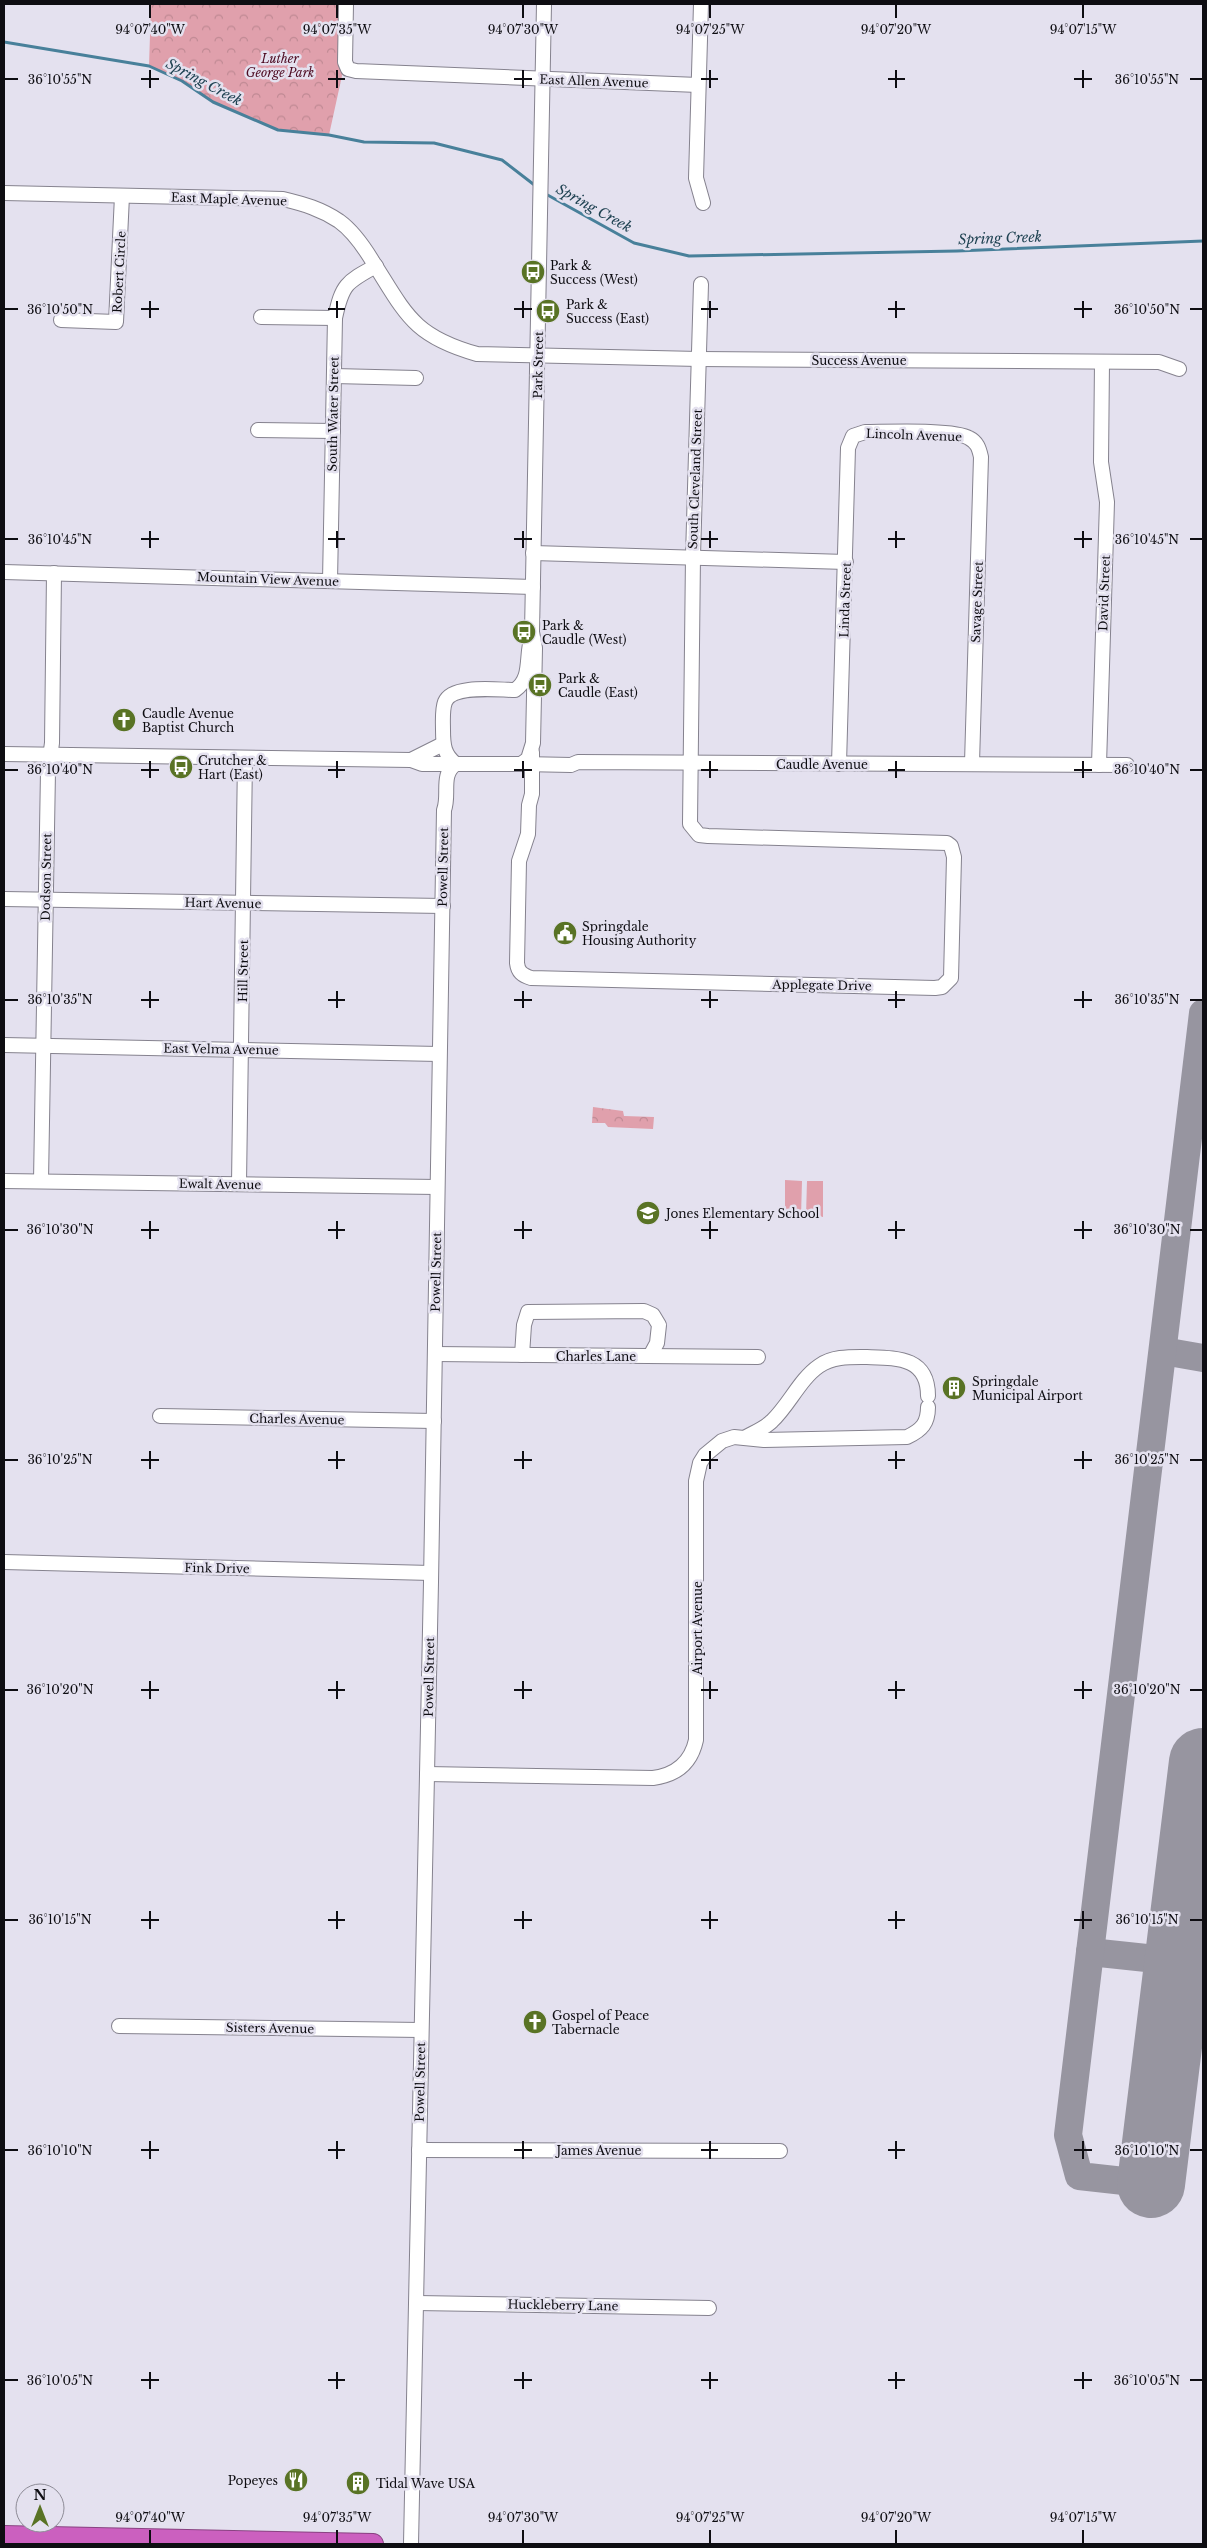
<svg xmlns="http://www.w3.org/2000/svg" width="1207" height="2548" viewBox="0 0 1207 2548" font-family="'Libre Baskerville',serif">
<style>
.forest{fill:url(#forest-crowns)}
.garden{fill:#e0a0ac}
.lines{fill:none;stroke-linecap:round;stroke-linejoin:round}
.stream{stroke:#48809a;stroke-width:3}
.taxiway{stroke:#9795a0;stroke-width:28}
.runway{stroke:#9795a0;stroke-width:68}
.minor-casing{stroke:#85828e;stroke-width:16}
.highway-casing{stroke:#894382;stroke-width:22}
.minor{stroke:#fff;stroke-width:14}
.highway{stroke:#cb60bf;stroke-width:20}
.ticks{fill:none;stroke:#0e0d12;stroke-width:2}
.labels{text-anchor:middle;dominant-baseline:central;stroke-width:5;stroke-linejoin:round;paint-order:stroke}
.park-label{font-size:12px;font-style:italic;fill:#4e0b22;stroke:#e4e1ef}
.street-label{font-size:12px;fill:#0e0d12;stroke:#e4e1ef}
.poi-label{font-size:12px;fill:#0e0d12;stroke:#e4e1ef;text-anchor:start}
.water-label{font-size:14px;font-style:italic;fill:#1f4252;stroke:#e4e1ef}
.ticks-label{font-size:12px;text-anchor:middle;fill:#0e0d12;stroke:#e4e1ef;stroke-width:5;stroke-linejoin:round;paint-order:stroke}
</style>
<defs>
<pattern id="forest-crowns" width="20" height="18" patternUnits="userSpaceOnUse" patternTransform="scale(1.25)"><rect width="20" height="18" fill="#e0a0ac"/><path d="M2 6a3 3 0 1 1 6 0M12 15a3 3 0 1 1 6 0" fill="none" stroke="#bf8993"/></pattern>
</defs>
<rect width="100%" height="100%" fill="#e4e1ef"/>
<g class="forest">
<path d="M151,4h195l-1,58 -16,73 -51,-5 -65,-28 -31,-21 -33,-15z"/>
<path d="M593,1107l30,4 1,5 30,1 -1,12 -45,-2 -3,-4h-13z"/>
</g>
<g class="garden">
<path d="M785,1180l17,1 -1,35h-16z"/>
<path d="M807,1181h16v36l-17,-1z"/>
</g>
<g class="lines">
<g class="stream">
<path d="M4,42l145,24 33,15 31,21 65,28 51,5 35,7 70,1 68,17 35,27"/>
<path d="M544,193l90,50 55,13 268,-5 246,-10"/>
</g>
<g class="taxiway">
<path d="M1163,1351l40,7"/>
<path d="M1090,1952l113,12"/>
<path d="M1151,2184l-72,-8 -11,-41 135,-1122"/>
</g>
<path class="runway" d="M1151,2184l52,-422"/>
<g class="minor-casing">
<g id="minor">
<path d="M346,4l-1,58 3,7 8,2 342,14"/>
<path d="M701,4l-5,174 7,25"/>
<path d="M4,193l279,6c21,5 38,10 56,22 14,10 25,26 34,41 33,52 40,74 104,92l222,5 460,3 20,7"/>
<path d="M261,317l74,1"/>
<path d="M61,320l55,2 6,-126"/>
<path d="M334,376l82,2"/>
<path d="M258,430l75,1"/>
<path d="M533,553l313,9"/>
<path d="M4,572l529,15"/>
<path d="M330,581l5,-263c7,-33 11,-36 41,-52"/>
<path d="M532,636c-7,19 1,42 -17,54 -17,0 -63,-6 -70,12 -3,8 -2,19 -2,28 0,15 1,25 13,34h65l7,-5 5,-16 2,-95 -3,-16 12,-628"/>
<path d="M532,752v42l-3,11 -1,29 -9,27 -2,102c1,9 5,12 14,15l404,10 7,-1 9,-9 3,-121 -3,-11 -4,-3 -239,-7 -9,-1 -9,-11 3,-268 8,-272"/>
<path d="M4,754l407,6 11,4h34"/>
<path d="M411,760l32,-16"/>
<path d="M523,764l48,1 7,-3 549,3"/>
<path d="M839,764l9,-316 5,-12 12,-4c22,0 89,-3 104,6 8,4 10,10 12,19l-9,306"/>
<path d="M1099,765l8,-263 -6,-40 1,-100"/>
<path d="M4,899l439,7"/>
<path d="M4,1045l435,9"/>
<path d="M4,1181l433,6"/>
<path d="M41,1181l7,-410 4,-28 2,-170"/>
<path d="M239,1184l6,-426"/>
<path d="M435,1354l323,3"/>
<path d="M522,1355l2,-30 4,-13 116,-1 9,4 6,10 -2,18 -7,13"/>
<path d="M160,1416l274,5"/>
<path d="M746,1437c9,-5 19,-9 26,-16 17,-16 28,-42 47,-55 14,-10 32,-9 48,-9 30,1 61,0 61,39"/>
<path d="M4,1562l427,11"/>
<path d="M427,1774l226,4c23,-3 38,-15 43,-38v-259l4,-18 5,-8 17,-14 12,-4 30,3 143,-3c15,-7 21,-14 21,-30"/>
<path d="M119,2026l302,4"/>
<path d="M419,2150l361,1"/>
<path d="M417,2303l292,5"/>
<path d="M411,2544l20,-962 13,-772c6,-15 -4,-36 12,-46"/>
</g>
</g>
<g class="highway-casing">
<path id="highway" d="M4,2536l369,8"/>
</g>
<use href="#minor" class="minor"/>
<use href="#highway" class="highway"/>
</g>
<path class="ticks" d="M150,5v13M337,5v13M523,5v13M710,5v13M896,5v13M1083,5v13M150,70v18M337,70v18M523,70v18M710,70v18M896,70v18M1083,70v18M5,79h13M141,79h18M328,79h17M514,79h18M701,79h17M888,79h17M1074,79h18M1190,79h12M150,301v17M337,301v17M523,301v17M710,301v17M896,301v17M1083,301v17M5,309h13M141,309h18M328,309h17M514,309h18M701,309h17M888,309h17M1074,309h18M1190,309h12M150,531v17M337,531v17M523,531v17M710,531v17M896,531v17M1083,531v17M5,539h13M141,539h18M328,539h17M514,539h18M701,539h17M888,539h17M1074,539h18M1190,539h12M150,761v17M337,761v17M523,761v17M710,761v17M896,761v17M1083,761v17M5,770h13M141,770h18M328,770h17M514,770h18M701,770h17M888,770h17M1074,770h18M1190,770h12M150,991v17M337,991v17M523,991v17M710,991v17M896,991v17M1083,991v17M5,1000h13M141,1000h18M328,1000h17M514,1000h18M701,1000h17M888,1000h17M1074,1000h18M1190,1000h12M150,1221v18M337,1221v18M523,1221v18M710,1221v18M896,1221v18M1083,1221v18M5,1230h13M141,1230h18M328,1230h17M514,1230h18M701,1230h17M888,1230h17M1074,1230h18M1190,1230h12M150,1451v18M337,1451v18M523,1451v18M710,1451v18M896,1451v18M1083,1451v18M5,1460h13M141,1460h18M328,1460h17M514,1460h18M701,1460h17M888,1460h17M1074,1460h18M1190,1460h12M150,1681v18M337,1681v18M523,1681v18M710,1681v18M896,1681v18M1083,1681v18M5,1690h13M141,1690h18M328,1690h17M514,1690h18M701,1690h17M888,1690h17M1074,1690h18M1190,1690h12M150,1911v18M337,1911v18M523,1911v18M710,1911v18M896,1911v18M1083,1911v18M5,1920h13M141,1920h18M328,1920h17M514,1920h18M701,1920h17M888,1920h17M1074,1920h18M1190,1920h12M150,2141v18M337,2141v18M523,2141v18M710,2141v18M896,2141v18M1083,2141v18M5,2150h13M141,2150h18M328,2150h17M514,2150h18M701,2150h17M888,2150h17M1074,2150h18M1190,2150h12M150,2372v17M337,2372v17M523,2372v17M710,2372v17M896,2372v17M1083,2372v17M5,2380h13M141,2380h18M328,2380h17M514,2380h18M701,2380h17M888,2380h17M1074,2380h18M1190,2380h12M150,2530v13M337,2530v13M523,2530v13M710,2530v13M896,2530v13M1083,2530v13"/>
<defs>
<g id="bus-disc" transform="scale(1.25)"><circle r="9.5" fill="#597325" stroke="#e4e1ef"/><path d="M-5-6H5V4H4V6H2V4H-2V6H-4V4H-5ZM-3.5-4V0h7V-4ZM-3.5 1.2v1.5H-2V1.2ZM2 1.2v1.5H3.5V1.2Z" fill="#fff"/></g>
<g id="church-disc" transform="scale(1.25)"><circle r="9.5" fill="#597325" stroke="#e4e1ef"/><path d="M-1.2-6h2.4v3.5h3.3v2.4h-3.3V6h-2.4V-.1h-3.3v-2.4h3.3Z" fill="#fff"/></g>
<g id="civic-disc" transform="scale(1.25)"><circle r="9.5" fill="#597325" stroke="#e4e1ef"/><path d="M-.6-6.5H3V-4.5H.6V-3L4-1V1h2V6H-6V1h2V-1L-.6-3ZM-1.2 2.5V6h2.4V2.5Z" fill="#fff"/></g>
<g id="school-disc" transform="scale(1.25)"><circle r="9.5" fill="#597325" stroke="#e4e1ef"/><path d="M0-5L7-2L0 1L-7-2ZM-4 1L0 2.5L4 1V4Q0 6-4 4Z" fill="#fff"/></g>
<g id="building-disc" transform="scale(1.25)"><circle r="9.5" fill="#597325" stroke="#e4e1ef"/><path d="M-4-6H4V6H1V3H-1V6H-4ZM-2.5-4.3h1.7v1.8h-1.7ZM.8-4.3h1.7v1.8H.8ZM-2.5-1h1.7V.8h-1.7ZM.8-1h1.7V.8H.8Z" fill="#fff"/></g>
<g id="restaurant-disc" transform="scale(1.25)"><circle r="9.5" fill="#597325" stroke="#e4e1ef"/><path d="M-5-6h1v4h1v-4h1v4h1v-4h1v5L-1.5 .5V6h-2V.5L-5-1ZM5-6V6H3V1.5H1.5Q1.5-4 5-6Z" fill="#fff"/></g>
</defs>
<g fill-rule="evenodd">
<use href="#bus-disc" x="533" y="272"/>
<use href="#bus-disc" x="548" y="311"/>
<use href="#bus-disc" x="524" y="632"/>
<use href="#bus-disc" x="540" y="685"/>
<use href="#church-disc" x="124" y="720"/>
<use href="#bus-disc" x="181" y="767"/>
<use href="#civic-disc" x="565" y="933"/>
<use href="#school-disc" x="648" y="1213"/>
<use href="#building-disc" x="954" y="1388"/>
<use href="#church-disc" x="535" y="2022"/>
<use href="#restaurant-disc" x="296" y="2480"/>
<use href="#building-disc" x="358" y="2483"/>
</g>
<g class="labels">
<g class="park-label">
<text x="280" y="58">Luther<tspan x="280" dy="14">George Park</tspan></text>
</g>
<g class="street-label">
<text transform="translate(594 81) rotate(2)">East Allen Avenue</text>
<text transform="translate(229 199) rotate(2)">East Maple Avenue</text>
<text transform="translate(119 272) rotate(-87)">Robert Circle</text>
<text x="859" y="360">Success Avenue</text>
<text transform="translate(538 365) rotate(-89)">Park Street</text>
<text transform="translate(333 414) rotate(-89)">South Water Street</text>
<text transform="translate(914 435) rotate(2)">Lincoln Avenue</text>
<text transform="translate(695 479) rotate(-88)">South Cleveland Street</text>
<text transform="translate(268 579) rotate(2)">Mountain View Avenue</text>
<text transform="translate(1104 593) rotate(-88)">David Street</text>
<text transform="translate(845 600) rotate(-88)">Linda Street</text>
<text transform="translate(977 602) rotate(-88)">Savage Street</text>
<text x="822" y="764">Caudle Avenue</text>
<text transform="translate(443 867) rotate(-89)">Powell Street</text>
<text transform="translate(46 877) rotate(-89)">Dodson Street</text>
<text transform="translate(223 903) rotate(1)">Hart Avenue</text>
<text transform="translate(243 971) rotate(-89)">Hill Street</text>
<text transform="translate(822 985) rotate(1)">Applegate Drive</text>
<text transform="translate(221 1049) rotate(1)">East Velma Avenue</text>
<text transform="translate(220 1184) rotate(1)">Ewalt Avenue</text>
<text transform="translate(436 1272) rotate(-89)">Powell Street</text>
<text x="596" y="1356">Charles Lane</text>
<text transform="translate(297 1419) rotate(1)">Charles Avenue</text>
<text transform="translate(217 1568) rotate(1)">Fink Drive</text>
<text transform="translate(697 1628) rotate(-90)">Airport Avenue</text>
<text transform="translate(429 1677) rotate(-89)">Powell Street</text>
<text transform="translate(270 2028) rotate(1)">Sisters Avenue</text>
<text transform="translate(420 2082) rotate(-89)">Powell Street</text>
<text x="599" y="2150">James Avenue</text>
<text transform="translate(563 2305) rotate(1)">Huckleberry Lane</text>
</g>
<g class="poi-label">
<text x="550" y="265">Park &amp;<tspan x="550" dy="14">Success (West)</tspan></text>
<text x="566" y="304">Park &amp;<tspan x="566" dy="14">Success (East)</tspan></text>
<text x="542" y="625">Park &amp;<tspan x="542" dy="14">Caudle (West)</tspan></text>
<text x="558" y="678">Park &amp;<tspan x="558" dy="14">Caudle (East)</tspan></text>
<text x="142" y="713">Caudle Avenue<tspan x="142" dy="14">Baptist Church</tspan></text>
<text x="198" y="760">Crutcher &amp;<tspan x="198" dy="14">Hart (East)</tspan></text>
<text x="582" y="926">Springdale<tspan x="582" dy="14">Housing Authority</tspan></text>
<text x="666" y="1213">Jones Elementary School</text>
<text x="972" y="1381">Springdale<tspan x="972" dy="14">Municipal Airport</tspan></text>
<text x="552" y="2015">Gospel of Peace<tspan x="552" dy="14">Tabernacle</tspan></text>
<text x="278" y="2480" text-anchor="end">Popeyes</text>
<text x="376" y="2483">Tidal Wave USA</text>
</g>
<g class="water-label">
<text transform="translate(204 82) rotate(28)">Spring Creek</text>
<text transform="translate(594 208) rotate(29)">Spring Creek</text>
<text transform="translate(1000 238) rotate(-2)">Spring Creek</text>
</g>
</g>
<g class="ticks-label">
<text x="150" y="34">94°07'40"W</text>
<text x="337" y="34">94°07'35"W</text>
<text x="523" y="34">94°07'30"W</text>
<text x="710" y="34">94°07'25"W</text>
<text x="896" y="34">94°07'20"W</text>
<text x="1083" y="34">94°07'15"W</text>
<text x="60" y="84">36°10'55"N</text>
<text x="1147" y="84">36°10'55"N</text>
<text x="60" y="314">36°10'50"N</text>
<text x="1147" y="314">36°10'50"N</text>
<text x="60" y="544">36°10'45"N</text>
<text x="1147" y="544">36°10'45"N</text>
<text x="60" y="774">36°10'40"N</text>
<text x="1147" y="774">36°10'40"N</text>
<text x="60" y="1004">36°10'35"N</text>
<text x="1147" y="1004">36°10'35"N</text>
<text x="60" y="1234">36°10'30"N</text>
<text x="1147" y="1234">36°10'30"N</text>
<text x="60" y="1464">36°10'25"N</text>
<text x="1147" y="1464">36°10'25"N</text>
<text x="60" y="1694">36°10'20"N</text>
<text x="1147" y="1694">36°10'20"N</text>
<text x="60" y="1924">36°10'15"N</text>
<text x="1147" y="1924">36°10'15"N</text>
<text x="60" y="2155">36°10'10"N</text>
<text x="1147" y="2155">36°10'10"N</text>
<text x="60" y="2385">36°10'05"N</text>
<text x="1147" y="2385">36°10'05"N</text>
<text x="150" y="2522">94°07'40"W</text>
<text x="337" y="2522">94°07'35"W</text>
<text x="523" y="2522">94°07'30"W</text>
<text x="710" y="2522">94°07'25"W</text>
<text x="896" y="2522">94°07'20"W</text>
<text x="1083" y="2522">94°07'15"W</text>
</g>
<rect width="1207" height="2548" fill="none" stroke="#0e0d12" stroke-width="10"/>
<g transform="translate(40 2508)"><circle r="24" fill="#e4e1ef" stroke="#8e8c97"/>
<path d="M0-4L9 19L0 12L-9 19Z" fill="#597325"/>
<text y="-8" font-size="14" font-weight="bold" text-anchor="middle" fill="#0e0d12">N</text>
</g>
</svg>
